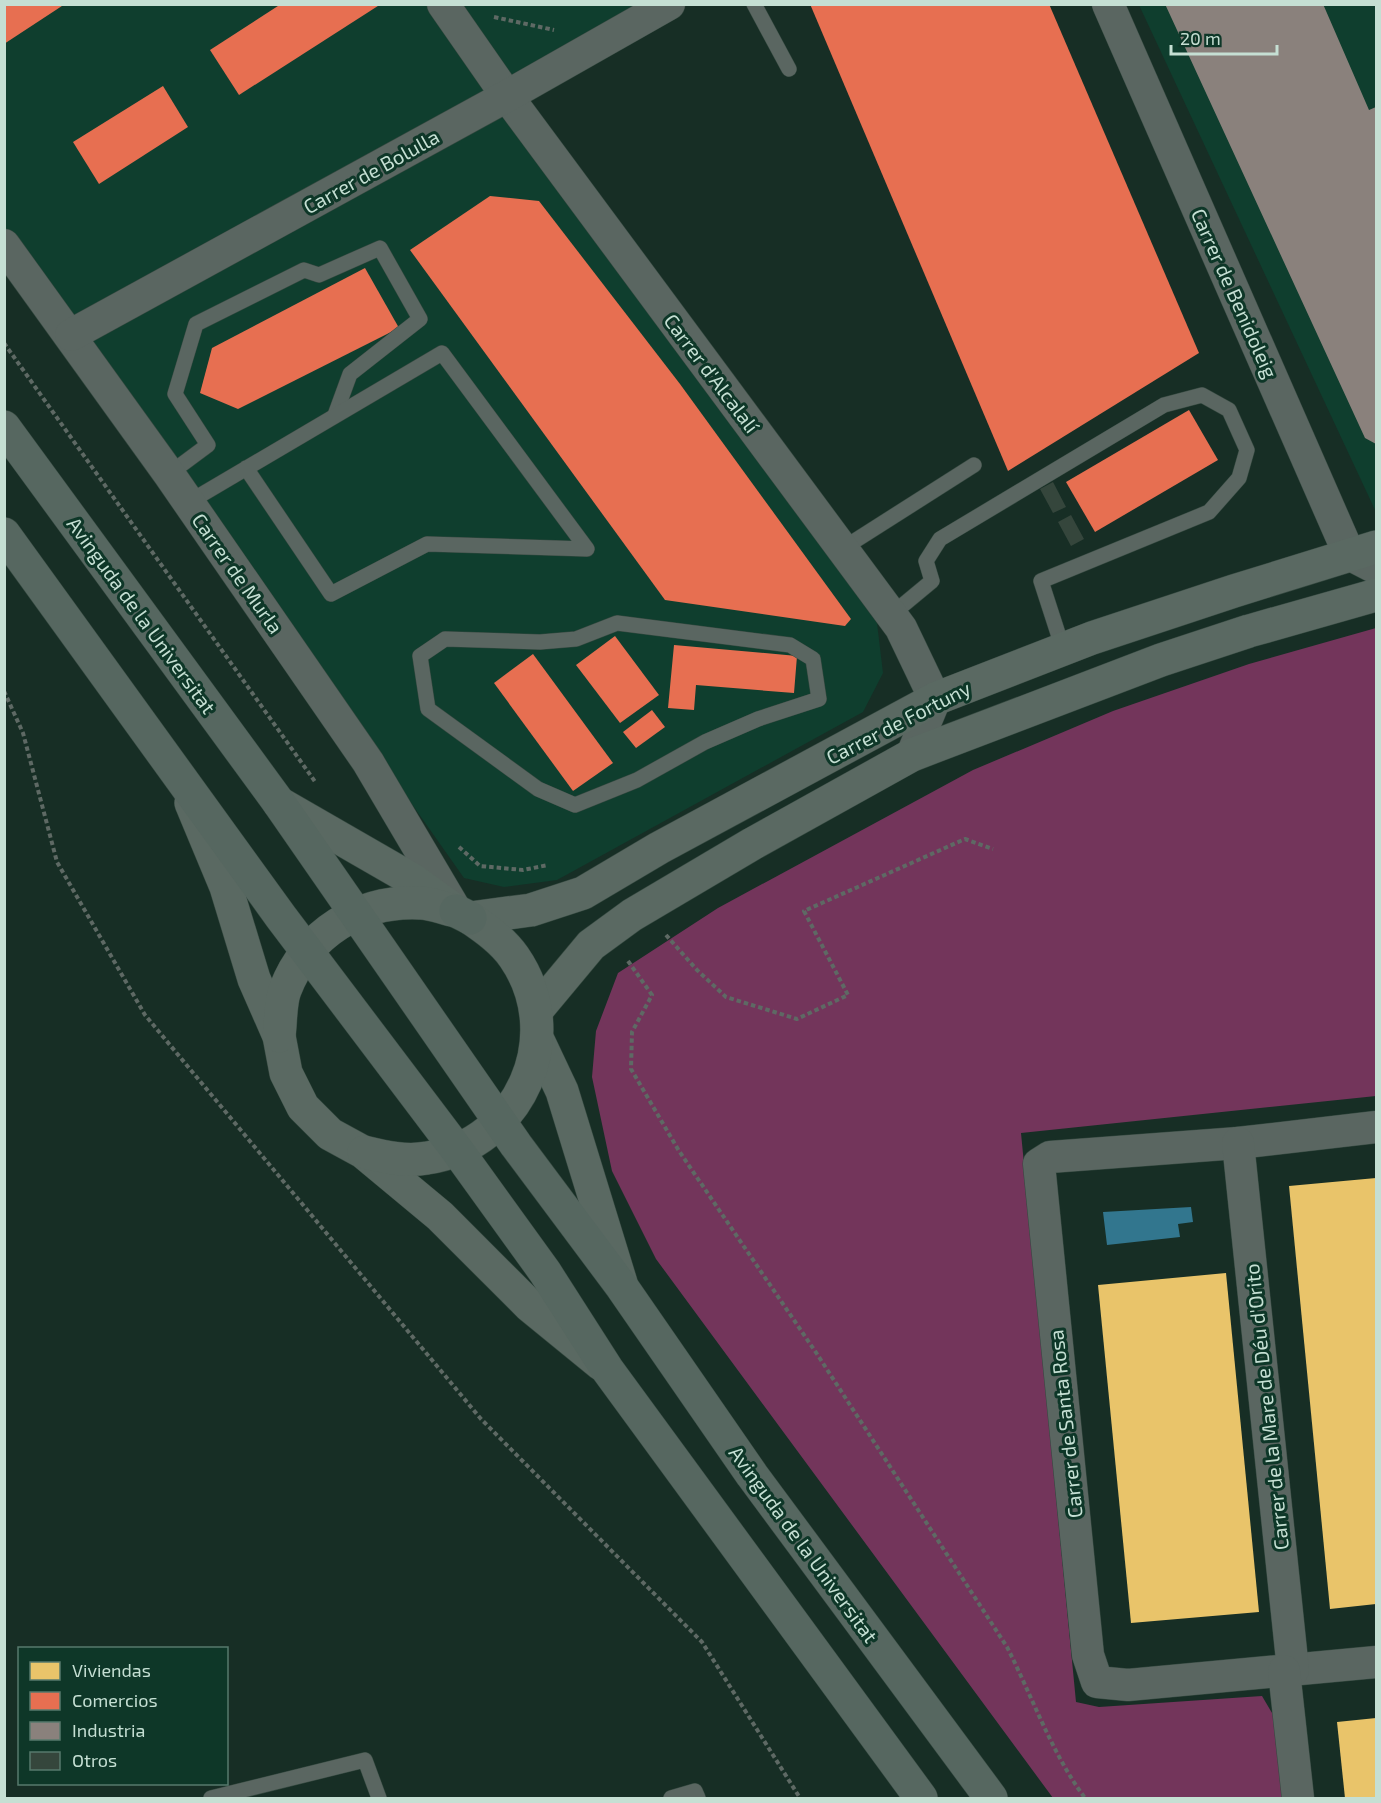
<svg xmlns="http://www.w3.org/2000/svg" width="1381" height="1803" viewBox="0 0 1381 1803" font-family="'Exo 2',sans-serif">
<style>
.built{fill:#0f3e2e}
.green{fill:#73355b}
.water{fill:#32768e}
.homes{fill:#e9c46a}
.shops{fill:#e76f51}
.industry{fill:#8a817c}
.building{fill:#35463c}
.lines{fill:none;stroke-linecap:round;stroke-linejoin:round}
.lane-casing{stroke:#354940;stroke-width:16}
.street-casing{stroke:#354940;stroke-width:33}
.secondary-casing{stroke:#354940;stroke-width:34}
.primary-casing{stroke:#354940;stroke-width:34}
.path{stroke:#5e6964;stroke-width:4;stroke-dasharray:4.5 3;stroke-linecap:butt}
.lane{stroke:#5a6661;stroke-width:15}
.street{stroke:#5a6661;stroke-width:32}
.secondary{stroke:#5a6962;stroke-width:33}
.primary{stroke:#566760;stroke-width:33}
.labels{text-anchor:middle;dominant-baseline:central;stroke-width:6;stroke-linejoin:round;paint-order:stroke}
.street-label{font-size:20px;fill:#c5dfd3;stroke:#0e3728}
</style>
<rect width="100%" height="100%" fill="#172e25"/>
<g class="built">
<path d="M4,5h680l-180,103 373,515 6,50 -20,39 -306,168 -53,7 -40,-9 -98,-139 -361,-503z"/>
<path d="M1139,5h237v507z"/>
</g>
<path class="green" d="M1376,628v468l-355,37 55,569 23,5 163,-11 16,27 10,75h-235l-397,-539 -44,-88 -20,-94 4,-46 22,-58 100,-65 255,-138 140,-59 136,-47z"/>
<path class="water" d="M1191,1207l2,15 -15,2 2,13 -73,8 -4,-33z"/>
<g class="homes">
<path d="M1376,1178v426l-46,5 -41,-423z"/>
<path d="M1226,1273l33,339 -128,11 -33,-338z"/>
<path d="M1376,1718v80h-31l-8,-76z"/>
</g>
<g class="shops">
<path d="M4,4h61l-61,40z"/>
<path d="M281,4h100l-142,91 -29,-45z"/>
<path d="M810,4h239l150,349 -191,118z"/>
<path d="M163,86l25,41 -89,57 -26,-42z"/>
<path d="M490,196l49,5 141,183 171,235 -6,7 -180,-26 -255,-350z"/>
<path d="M365,268l34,60 -161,81 -38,-16 12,-45z"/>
<path d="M1189,410l29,50 -123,72 -29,-50z"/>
<path d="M615,636l44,59 -39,28 -44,-58z"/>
<path d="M674,645l123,11 -3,37 -98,-8 -2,25 -26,-2z"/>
<path d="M533,654l80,109 -40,28 -79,-108z"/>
<path d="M652,710l13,17 -29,21 -13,-16z"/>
</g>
<path class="industry" d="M1165,4h158l46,106 7,-3v337l-11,-6z"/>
<g class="building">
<path d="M1053,482l13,25 -13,6 -13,-24z"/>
<path d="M1071,515l13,24 -13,7 -13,-24z"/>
</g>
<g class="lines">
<g class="lane-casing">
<g id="lane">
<path d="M754,4l35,65"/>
<path d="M169,474l39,-29 -33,-51 21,-70 108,-54 15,5 61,-27 40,71 -70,55 -15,41"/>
<path d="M189,502l253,-149 145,196 -160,-5 -96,50 -85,-126"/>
<path d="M842,549l132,-84"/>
<path d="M891,615l41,-34 -6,-20 14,-22 224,-134 38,-10 27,15 18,40 -8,28 -30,34 -168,69 22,68"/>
<path d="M617,623l173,22 23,14 6,40 -61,20 -53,23 -68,38 -62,25 -37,-16 -110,-80 -8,-53 25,-17 95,3 36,-3z"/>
<path d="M211,1798l154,-38 14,38"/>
<path d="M671,1798l24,-7 3,7"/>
</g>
</g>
<g class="street-casing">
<g id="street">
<path d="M443,4l64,92 394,532 34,71 -23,56"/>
<path d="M1108,4l241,550 27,14"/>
<path d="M4,245l165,229 199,288 88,149"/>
<path d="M71,335l436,-239 162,-92"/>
<path d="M1376,1127l-138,16 -188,14 -11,7 49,491 9,27 31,3 248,-23"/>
<path d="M1238,1143l55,527"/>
<path d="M1284,1671l14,127"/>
</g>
</g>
<g class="secondary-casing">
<g id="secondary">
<path d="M191,803l35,84 28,92 25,57 7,37 17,34 27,27 33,18 77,64 90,90 71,58"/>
<path d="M279,803l132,76 39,28"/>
<path d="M470,918l61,-8 52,-17 76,-45 276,-149 157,-61 142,-47 142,-44"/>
<path d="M536,1011l55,-66 41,-30 120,-71 160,-89 249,-95 88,-29 127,-36"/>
<path d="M279,1036c2,-15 1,-33 6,-46 22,-57 75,-90 135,-87 12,0 24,6 36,8"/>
<path d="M537,1038l25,53 59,192"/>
<path d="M364,1152c21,5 42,10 63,6 94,-14 141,-123 87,-201 -11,-16 -28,-28 -44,-39"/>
</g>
</g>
<g class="primary-casing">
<g id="primary">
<path d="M4,427l275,376 237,342 106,142 130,188 239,323"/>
<path d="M4,534l277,383 176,233 88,122 62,97 314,429"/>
<path d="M456,911l14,7"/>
</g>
</g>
<g class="path">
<path d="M494,17l60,13"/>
<path d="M4,343l312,440"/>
<path d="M4,691l19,42 34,129 88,153 336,404 221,223 98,156"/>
<path d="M459,847l21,19 43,4 25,-5"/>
<path d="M666,935l31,35 29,27 71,22 51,-24 -44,-84 161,-72 28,10"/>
<path d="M628,961l24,34 -20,37 -1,37 48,82 138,203 190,293c25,49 45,107 78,151"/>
</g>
<use href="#lane" class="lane"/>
<use href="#street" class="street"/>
<use href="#secondary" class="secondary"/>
<use href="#primary" class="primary"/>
</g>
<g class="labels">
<g class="street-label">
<text transform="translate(371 171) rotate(-29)">Carrer de Bolulla</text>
<text transform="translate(1235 293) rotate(66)">Carrer de Benidoleig</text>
<text transform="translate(712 373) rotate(53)">Carrer d'Alcalalí</text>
<text transform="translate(238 573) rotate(55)">Carrer de Murla</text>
<text transform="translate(142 615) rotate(54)">Avinguda de la Universitat</text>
<text transform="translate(898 722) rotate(-27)">Carrer de Fortuny</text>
<text transform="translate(1266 1407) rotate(-96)">Carrer de la Mare de Déu d'Orito</text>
<text transform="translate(1065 1424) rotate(-96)">Carrer de Santa Rosa</text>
<text transform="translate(804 1544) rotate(54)">Avinguda de la Universitat</text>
</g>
</g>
<rect width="1381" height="1803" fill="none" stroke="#c5dfd3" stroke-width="12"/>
<rect x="18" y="1647" width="210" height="138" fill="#0e3728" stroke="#577a6c" stroke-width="1.5"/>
<rect x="30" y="1662" width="30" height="18" fill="#e9c46a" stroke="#577a6c" stroke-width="1.5"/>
<text x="72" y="1677" font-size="18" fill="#c5dfd3">Viviendas</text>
<rect x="30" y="1692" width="30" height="18" fill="#e76f51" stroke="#577a6c" stroke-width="1.5"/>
<text x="72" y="1707" font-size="18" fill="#c5dfd3">Comercios</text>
<rect x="30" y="1722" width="30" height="18" fill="#8a817c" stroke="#577a6c" stroke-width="1.5"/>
<text x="72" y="1737" font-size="18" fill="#c5dfd3">Industria</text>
<rect x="30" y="1752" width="30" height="18" fill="#35463c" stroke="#577a6c" stroke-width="1.5"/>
<text x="72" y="1767" font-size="18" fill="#c5dfd3">Otros</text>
<path d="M1171 45v9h106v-9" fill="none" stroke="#c5dfd3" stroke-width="3"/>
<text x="1180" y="45" font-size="18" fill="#c5dfd3" stroke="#0e3728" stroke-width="4.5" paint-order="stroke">20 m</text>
</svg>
